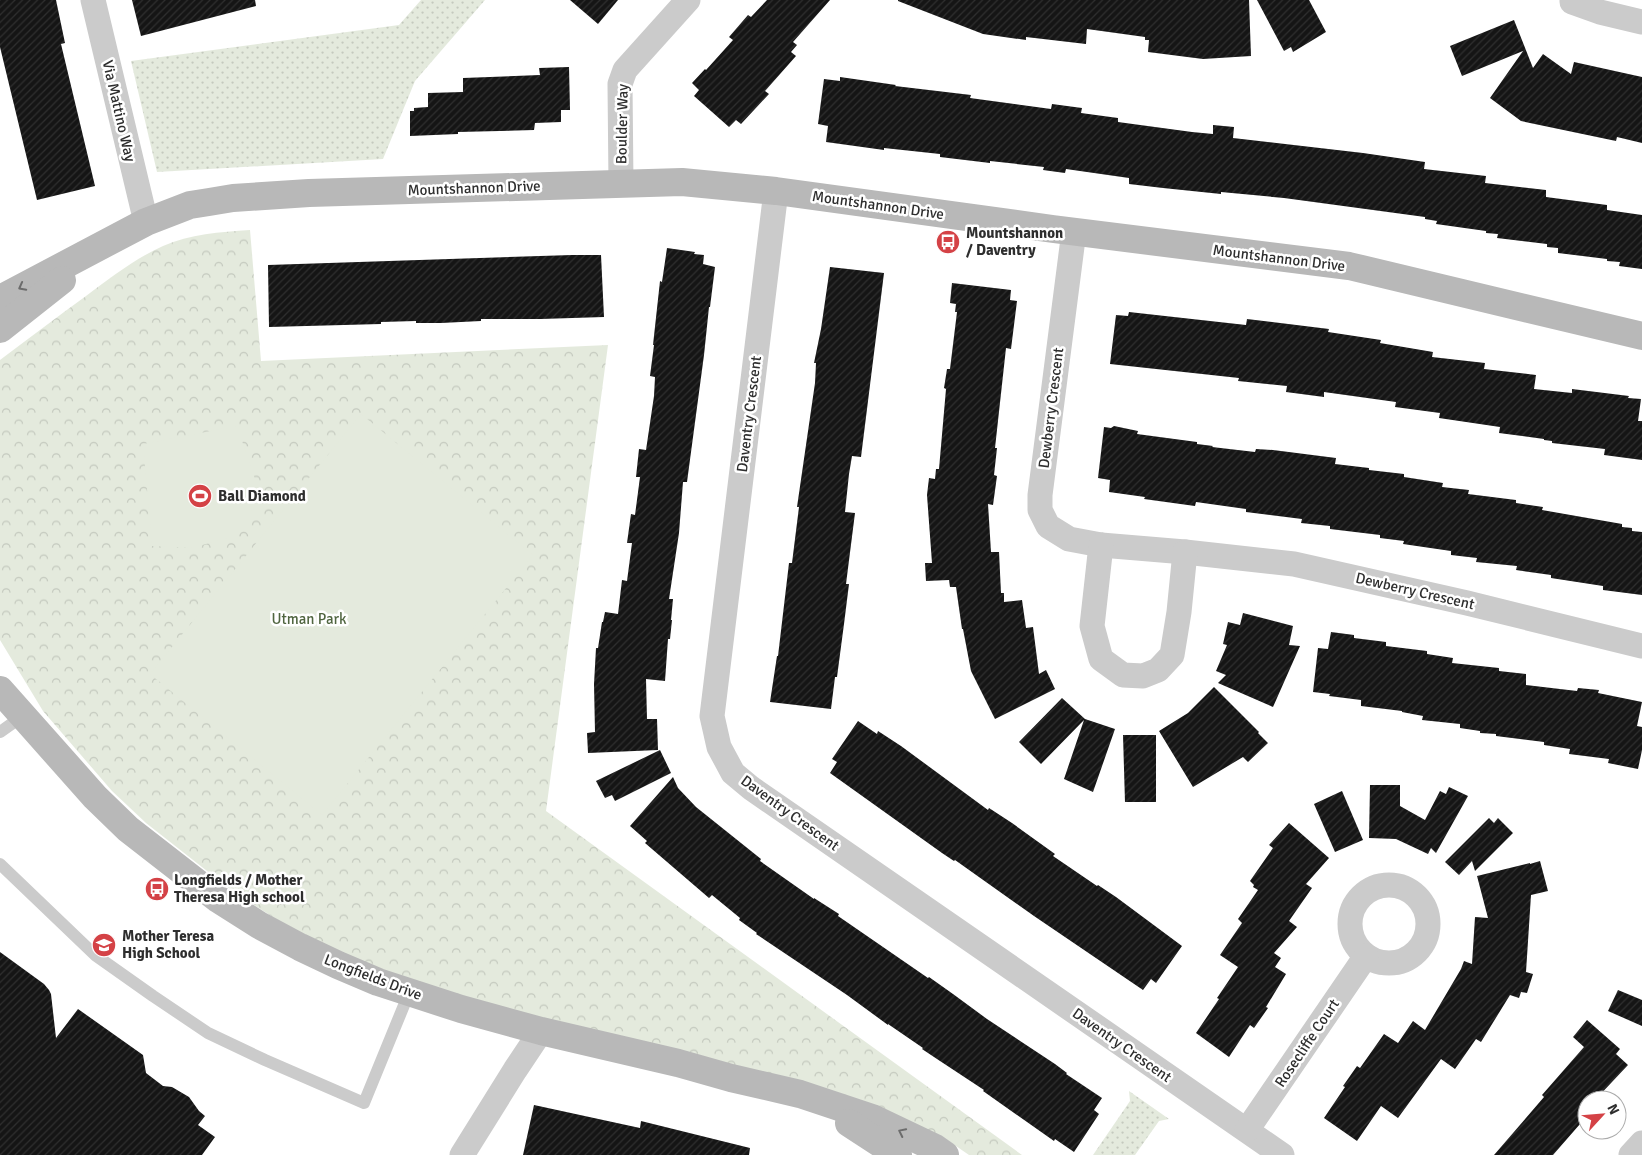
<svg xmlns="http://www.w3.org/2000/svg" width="1642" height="1155" viewBox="0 0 1642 1155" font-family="Signika,sans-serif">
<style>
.grass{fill:url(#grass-dots)}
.park{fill:url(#park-crowns)}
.pitch{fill:#e4eadd}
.building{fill:url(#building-hatch)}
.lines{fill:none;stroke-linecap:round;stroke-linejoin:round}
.lane{stroke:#cbcbcb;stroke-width:12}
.street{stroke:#cbcbcb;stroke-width:25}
.secondary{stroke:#b8b8b8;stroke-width:28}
.oneway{stroke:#6c6c6c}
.labels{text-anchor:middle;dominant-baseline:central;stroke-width:5;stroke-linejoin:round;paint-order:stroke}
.street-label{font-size:15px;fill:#2e2e2e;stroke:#fff}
.poi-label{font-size:15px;font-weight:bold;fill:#2e2e2e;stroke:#fff;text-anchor:start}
.park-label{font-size:15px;fill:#506540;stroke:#fff}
</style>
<defs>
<pattern id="grass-dots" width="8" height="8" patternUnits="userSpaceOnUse" patternTransform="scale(1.25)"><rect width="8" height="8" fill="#e4eadd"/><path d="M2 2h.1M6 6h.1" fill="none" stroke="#c4c9be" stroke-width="1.8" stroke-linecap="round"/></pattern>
<pattern id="park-crowns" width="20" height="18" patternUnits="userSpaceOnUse" patternTransform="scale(1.25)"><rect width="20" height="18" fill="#e4eadd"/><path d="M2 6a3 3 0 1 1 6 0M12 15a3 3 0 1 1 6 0" fill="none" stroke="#c4c9be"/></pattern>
<pattern id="building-hatch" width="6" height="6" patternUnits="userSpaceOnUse" patternTransform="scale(1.25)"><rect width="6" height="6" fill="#151515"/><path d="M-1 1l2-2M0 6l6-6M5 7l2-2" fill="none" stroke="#2f2f2f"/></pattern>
</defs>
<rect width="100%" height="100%" fill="#fff"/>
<g class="grass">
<path d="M421,0h64l-70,81 -32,78 -226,13 -26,-111 268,-36z"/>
<path d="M1129,1091l40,28 -10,2 -24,34h-42l37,-54z"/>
</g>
<path class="park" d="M250,230l11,131 347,-16 -62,466 476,344h-53l-29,-20 -382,-109 -163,-50 -78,-35 -41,-22 -41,-26 -89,-70 -34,-32 -69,-80 -43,-71v-280c29,-22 57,-43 86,-64 24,-18 50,-38 77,-50 27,-12 57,-14 87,-16z"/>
<g class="pitch">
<path d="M361,414l172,141 -211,260 -172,-141z"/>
<path d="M237,426l18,53 -4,34 -23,25 -37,10 -39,-2 -9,-102z"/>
</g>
<g class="building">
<path d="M0,0h56l9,43 -4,1 34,142 -58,14 -37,-153z"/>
<path d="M132,0h123l1,6 -115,30z"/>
<path d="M570,0h48l-20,24z"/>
<path d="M767,0h63l-37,42 4,3 -6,7 5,4 -31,35 4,3 -28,30 -5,-4 -7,7 -35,-31 5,-6 -7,-7 13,-14 1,1 27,-30 -4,-3 19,-22 3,2z"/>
<path d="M898,0h351l2,56 -48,3 -55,-7 1,-12h-4v-3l-58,-8 -1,15 -60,-7v3l-43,-6 -85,-33z"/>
<path d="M1257,0h52l17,32 -33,20 -2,-5 -7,4z"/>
<path d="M1514,20l19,48 10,-14 28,20 3,-12 68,15v66l-25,-6 -1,4 -95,-20 -31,-23 33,-47 -61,25 -12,-30z"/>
<path d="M569,67l1,43h-9v12l-26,1 -1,7 -76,2v2l-48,2v-25h4v-3l14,-1v-14l35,-1v-14l77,-3 -1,-7z"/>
<path d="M840,77l56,8 -1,1 76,9 -1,3 81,11 1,-5 30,4 -1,5 37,5v4l74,10 21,2v-9l21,2 -1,11 130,15 62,9 -1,7 62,7 -1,7 61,7v7l61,8v5l35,5v54l-23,-3 1,-4 -13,-1v-2l-49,-6v-5l-11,-1v-3l-50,-6 1,-4 -12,-1v-2l-50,-7 1,-3 -12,-2v-2l-141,-19 -63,-6v2l-58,-6 -34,-4v-6l-63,-9 -1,4 -22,-3 1,-3 -54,-6v2l-50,-6v-3l-56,-6v2l-58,-8 2,-16 -10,-2 6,-45 16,2z"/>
<path d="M667,248l28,4 -1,2 10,1 -1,9 12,3 -5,40h-1l-5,48 -17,127h-4l-4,51 -10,66h4l-2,21h1l-2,19h-2l-3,42 -19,-2 1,40h10l1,31 -70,3 -1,-20 8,-1 -1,-48 2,-36h2l4,-26h1l2,-10 13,2 4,-34 5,1 5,-38h-5l4,-29 4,1 5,-38h-4l3,-28 7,1 8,-54 1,-19 -5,-1 4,-31h-1l7,-64 2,1z"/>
<path d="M572,255h29l3,62 -63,2h-60v2l-40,2h-25v-2l-35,1v2l-112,3 -1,-62z"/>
<path d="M830,267l54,6 -23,184 -9,-1 -3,18 -4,38 10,1 -9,71h3l-5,40 -7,53h-2l-4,32 -61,-7 7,-46h1l11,-93h3l7,-56h-2l18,-124 1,-20h-2l7,-34z"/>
<path d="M952,283l59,7 -1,10 7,1 -6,48 -5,-1 -11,100h2l-3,27 3,1 -4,29 -5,-1 3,48h8l2,41h3v9l18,-2 4,28 7,-1 6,47 7,-4 9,19 -60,30 -24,-48 -8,-42h-1l-6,-42h-6l-1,-7 -23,1 -1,-18h7l-5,-68 2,-17 6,1 1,-10h3l7,-80 -2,-1 3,-19h3l7,-57h-2l1,-8 -6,-1z"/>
<path d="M1129,312l117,13 1,-6 82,10 -1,3 53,8 -1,3 53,9 -1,5 53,6 -1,6 52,6 -2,14 38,4v-4l57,7 -1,2 13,1 -3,22h4v39l-38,-5 1,-6 -53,-6v-2l-8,-1v-1l-45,-6 1,-6 -61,-9 1,-5 -45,-6 1,-5 -72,-10v5l-38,-5 1,-6 -49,-5 1,-3 -129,-14 6,-49 12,1z"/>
<path d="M1114,426l24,5 -1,3 60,8v2l16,2 -1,1 43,5 1,-3 17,1 63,8 -1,6 34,4v2l35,4v3l39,6 -1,4 27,3 -1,4 48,6v3l27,4 -1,3 80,14v3l10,1v3l10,1v63l-39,-5v-4l-52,-8v-3l-35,-5 1,-4 -41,-4 1,-4 -26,-3v-4l-48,-7 1,-3 -24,-3v-3l-50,-6v-3l-29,-3 1,-4 -56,-7v-3l-50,-7 -1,4 -51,-7 1,-2 -36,-5 1,-12 -12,-2 6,-51 7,1z"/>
<path d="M1243,613l50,13 -4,19 11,1 -27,61 -55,-24 8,-8 -10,-4 11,-26 -4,-1 5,-22 12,3z"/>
<path d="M1331,632l23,3v3l32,4v4l41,5v3l26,4 -1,5 47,5v3l27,3v11l51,6 1,-3 21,2 -1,3 44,9 -5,24 5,1v23l-4,19 -30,-6 1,-4 -40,-5 1,-5 -26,-4v-3l-48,-6v-2l-16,-1v-2l-20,-3v-4l-38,-4 1,-4 -21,-4v-1l-41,-5v-6l-32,-4 1,-2 -17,-2 5,-44 10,1z"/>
<path d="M1214,687l45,45 -1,1 10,10 -20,19 -5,-5 -50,30 -34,-56 29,-18z"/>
<path d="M1062,698l23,21 30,10 -22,63 -29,-13 20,-59 -43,44 -22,-22z"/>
<path d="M858,721l19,13 1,-3 23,15 87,64 1,-2 23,15 43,31 -2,2 44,30 1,-1 18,12 66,49 -26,37 -5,-4 -8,11 -109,-74 -79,-56 -1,1 -12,-8 -112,-80 7,-11 -5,-3z"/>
<path d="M1123,735h33v67h-31z"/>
<path d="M660,750l11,23 -56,28 -3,-6 -7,3 -9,-17z"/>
<path d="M673,777l5,11 18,19 65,52 -1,2 54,38v-1l25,16 -1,2 90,62 1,-1 24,17 34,25 68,45 12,9 -1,1 36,24 -8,12 5,4 -25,38 -19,-13 -1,2 -71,-50 1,-1 -44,-29 -18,-12 1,-1 -35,-24v1l-41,-30 -91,-61 1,-1 -18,-13 1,-2 -28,-23 -3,3 -64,-55 2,-2 -17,-15z"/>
<path d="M1370,785h30v21l25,14 15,-29 6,3 3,-7 19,9 -32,57 -5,-5 -3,6 -32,-15 -27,-1z"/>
<path d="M1342,791l21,49 -28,12 -21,-48z"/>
<path d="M1489,818l5,5 4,-5 15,15 -38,38 -3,-10 -13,14 -14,-13z"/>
<path d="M1289,823l40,35 -23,26 6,4 -23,33 8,6 -23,26 7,5 -6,9 11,7 -20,33 2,1 -14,20 -4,-3 -21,32 -33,-24 23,-34 -2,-1 21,-31 -18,-12 22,-32 -4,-4 20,-29 -5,-3 1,-2 -4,-4 23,-33 -4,-3z"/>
<path d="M1540,861l8,30 -17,4 -5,77 7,2 -6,19 -6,-1 -2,6 -9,-3 -29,47 -5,-3 -21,30 -14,-10 -43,59 -17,-12 -24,35 -33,-23 21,-31 -2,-1 14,-20 3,2 24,-34 14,9 15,-22 12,9 36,-61 3,-8 8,3 3,-47 13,1 -11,-42 53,-13v1z"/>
<path d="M0,952l44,32 5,6 2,4 5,44 22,-29 65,46 3,18 17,13 9,1 17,10 10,14 6,5 -7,9 17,12 -13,18h-202z"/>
<path d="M1618,990l24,10v26l-34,-15z"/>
<path d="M1587,1020l33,29 -4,5 12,11 -33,35h-8v16l-34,39h-59l50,-58 -2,-2 42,-48 -11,-10z"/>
<path d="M534,1105l106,23 1,-7 109,27 -1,7h-226z"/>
</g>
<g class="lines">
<g class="lane">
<path d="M0,732l24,-17"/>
<path d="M0,864l95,91 58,41 55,37 57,27 99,43 45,-110"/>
</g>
<g class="street">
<path d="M93,0l53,222"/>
<path d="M1572,0v2l28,10 42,10"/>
<path d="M621,184l-1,-100 5,-14 63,-70"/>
<path d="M776,191l-64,525 7,31 14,26 18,15 531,367"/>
<path d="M1074,231l-34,264v15l8,16 21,13 32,6 84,7 109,12 173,39 175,43"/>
<path d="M1101,545l-9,81 9,33 22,16 20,1 15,-6 14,-15 7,-43 6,-60"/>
<circle cx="1389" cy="924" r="39"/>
<path d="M1247,1130l119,-174"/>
<path d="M462,1155l53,-85 26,-39"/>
<path d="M1631,1155l11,-12"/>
</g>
<g class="secondary">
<path d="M0,299l146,-77 44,-17 19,-3 24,-4 76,-5 373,-11 94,9 277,38 296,37 293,70"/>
<path d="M0,329l62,-49"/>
<path d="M0,690l95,107 33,32 90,70 41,26 41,22 38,18 40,17 83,27 80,22 137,32 53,15 69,16 72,24 63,30 10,7"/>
<path d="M849,1123l49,32"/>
</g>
</g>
<defs><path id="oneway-chevron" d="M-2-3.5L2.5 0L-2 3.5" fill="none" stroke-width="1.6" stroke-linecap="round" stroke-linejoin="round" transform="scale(1.25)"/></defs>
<g class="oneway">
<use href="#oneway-chevron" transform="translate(22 287) rotate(152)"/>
<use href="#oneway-chevron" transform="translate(902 1132) rotate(-154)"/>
</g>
<defs>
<g id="bus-disc" transform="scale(1.25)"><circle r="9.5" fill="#d44246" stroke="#fff"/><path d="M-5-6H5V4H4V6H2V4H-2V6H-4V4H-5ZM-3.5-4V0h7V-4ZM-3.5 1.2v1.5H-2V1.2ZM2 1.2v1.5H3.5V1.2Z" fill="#fff"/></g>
<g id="stadium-disc" transform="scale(1.25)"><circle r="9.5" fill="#d44246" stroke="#fff"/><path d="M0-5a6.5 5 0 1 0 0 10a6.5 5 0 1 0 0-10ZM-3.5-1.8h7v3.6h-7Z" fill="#fff"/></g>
<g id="school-disc" transform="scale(1.25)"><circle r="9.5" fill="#d44246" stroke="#fff"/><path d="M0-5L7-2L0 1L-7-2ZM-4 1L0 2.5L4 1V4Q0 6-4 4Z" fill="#fff"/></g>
</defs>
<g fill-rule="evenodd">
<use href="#bus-disc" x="948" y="242"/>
<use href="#stadium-disc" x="200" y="496"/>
<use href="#bus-disc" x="157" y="889"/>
<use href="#school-disc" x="104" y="945"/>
</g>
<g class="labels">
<g class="street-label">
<text transform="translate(119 111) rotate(77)">Via Mattino Way</text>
<text transform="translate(622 124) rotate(-89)">Boulder Way</text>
<text transform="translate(474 188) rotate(-2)">Mountshannon Drive</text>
<text transform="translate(878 205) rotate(8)">Mountshannon Drive</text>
<text transform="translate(1279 258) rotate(7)">Mountshannon Drive</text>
<text transform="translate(1051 408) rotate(-83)">Dewberry Crescent</text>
<text transform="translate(749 414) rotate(-83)">Daventry Crescent</text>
<text transform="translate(1415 591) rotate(13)">Dewberry Crescent</text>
<text transform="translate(790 813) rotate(36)">Daventry Crescent</text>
<text transform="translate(373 977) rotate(21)">Longfields Drive</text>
<text transform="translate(1307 1043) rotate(-56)">Rosecliffe Court</text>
<text transform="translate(1122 1045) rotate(35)">Daventry Crescent</text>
</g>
<g class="poi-label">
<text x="966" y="233">Mountshannon<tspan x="966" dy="17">/ Daventry</tspan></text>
<text x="218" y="496">Ball Diamond</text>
<text x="174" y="880">Longfields / Mother<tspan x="174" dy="17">Theresa High school</tspan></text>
<text x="122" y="936">Mother Teresa<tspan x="122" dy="17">High School</tspan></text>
</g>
<g class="park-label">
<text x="309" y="619">Utman Park</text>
</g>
</g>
<g transform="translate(1602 1115) rotate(64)"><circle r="24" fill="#ffffff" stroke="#ababab"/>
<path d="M0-4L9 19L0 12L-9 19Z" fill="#d44246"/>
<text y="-8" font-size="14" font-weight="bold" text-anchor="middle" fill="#2e2e2e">N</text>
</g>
</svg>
